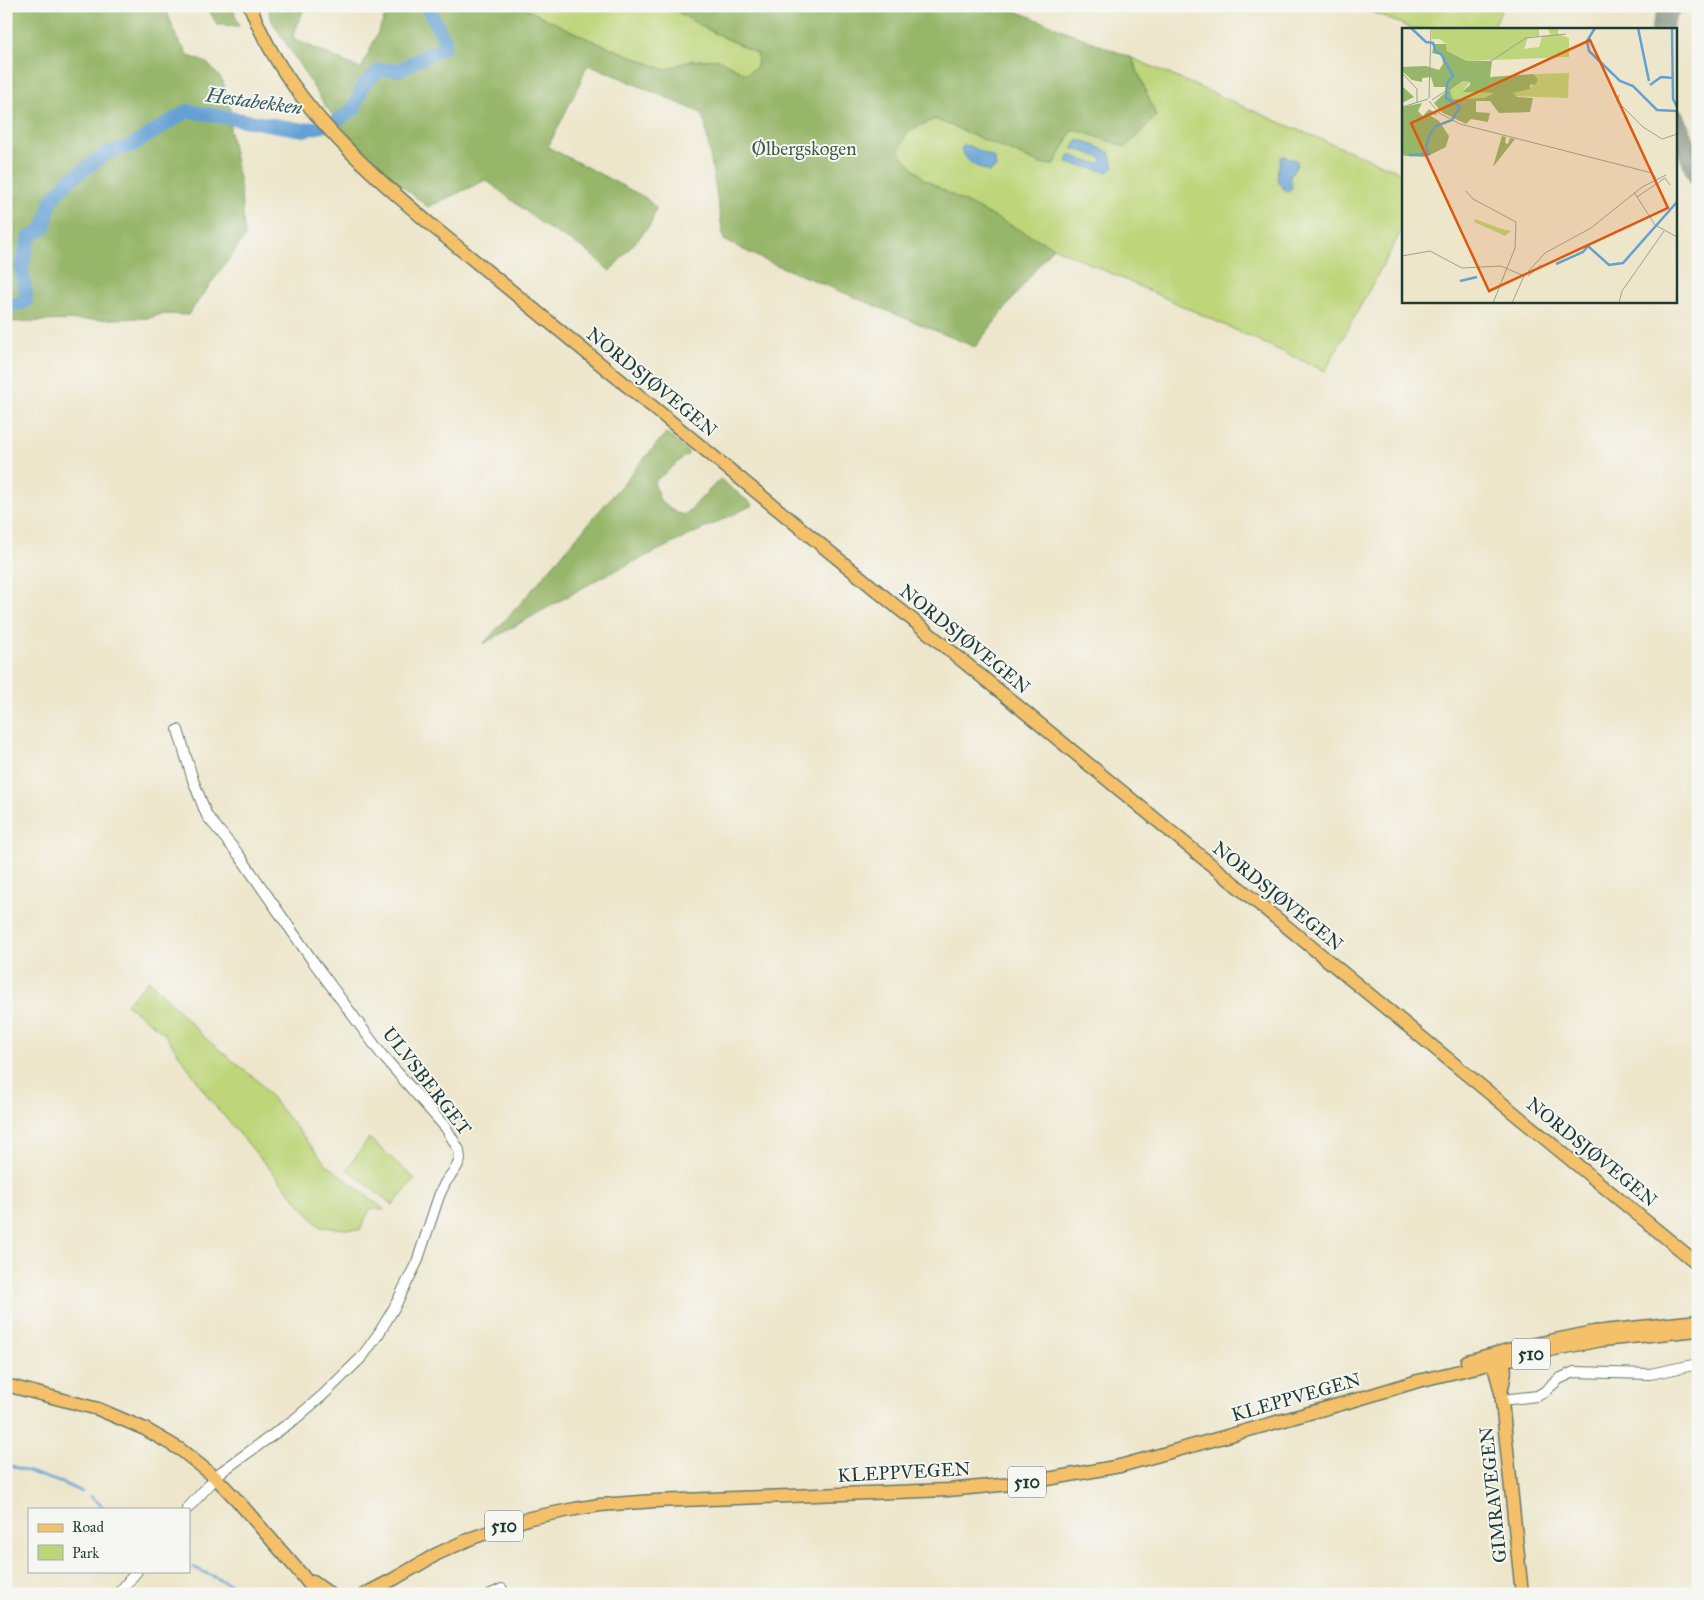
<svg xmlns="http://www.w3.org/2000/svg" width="1704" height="1600" viewBox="0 0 1704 1600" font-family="'IM FELL Great Primer',serif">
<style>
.green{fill:#bed579;stroke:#6e8956}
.forest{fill:#96b669;stroke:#5a7a4e}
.water{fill:#63a0d4;stroke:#416e84}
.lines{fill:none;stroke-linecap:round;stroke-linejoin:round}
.stream{stroke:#63a0d4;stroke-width:2.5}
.river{stroke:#63a0d4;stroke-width:14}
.taxiway{stroke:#869280;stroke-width:21}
.minor-casing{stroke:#677869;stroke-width:12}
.major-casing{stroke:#677869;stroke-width:15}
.minor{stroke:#fff;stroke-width:10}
.major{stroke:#f4c16a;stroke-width:12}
.labels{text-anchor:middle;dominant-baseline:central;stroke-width:4;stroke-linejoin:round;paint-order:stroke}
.shield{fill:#f6f6f2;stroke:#60746d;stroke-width:1}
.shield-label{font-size:18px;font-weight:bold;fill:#1f3d34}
.park-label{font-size:19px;fill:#3f5b42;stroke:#f6f6f2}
.street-label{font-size:19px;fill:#1f3d34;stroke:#f6f6f2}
.water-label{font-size:20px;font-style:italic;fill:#335b64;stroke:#f6f6f2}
.inset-river{fill:none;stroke:#63a0d4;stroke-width:2.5}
.inset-road{fill:none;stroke:#9ba28f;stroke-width:1}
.view{fill:#de580e;fill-opacity:0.15;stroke:#de580e;stroke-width:2.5}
.inset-edge{fill:none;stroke:#1f3d34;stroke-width:2.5}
</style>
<rect width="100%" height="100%" fill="#f6f6f2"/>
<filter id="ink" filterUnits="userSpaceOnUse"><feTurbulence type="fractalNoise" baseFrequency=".02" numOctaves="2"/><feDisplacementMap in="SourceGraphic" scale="10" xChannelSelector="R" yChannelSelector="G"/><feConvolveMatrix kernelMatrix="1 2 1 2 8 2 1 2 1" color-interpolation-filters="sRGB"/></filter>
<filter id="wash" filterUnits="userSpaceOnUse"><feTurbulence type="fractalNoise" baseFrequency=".0096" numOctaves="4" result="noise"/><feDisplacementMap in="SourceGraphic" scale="20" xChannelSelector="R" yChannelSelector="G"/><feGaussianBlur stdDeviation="1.12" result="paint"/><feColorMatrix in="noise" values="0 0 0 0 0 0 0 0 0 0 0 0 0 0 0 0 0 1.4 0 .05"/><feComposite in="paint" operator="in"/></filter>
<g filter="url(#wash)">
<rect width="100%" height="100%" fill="#ede6cb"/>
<g class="green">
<path d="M520,6h148l35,21 55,27 -1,13 -11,7 -28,-15 -29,2 -23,9 -80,-32z"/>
<path d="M1358,6h145l-10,23h-80z"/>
<path d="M1132,58l152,66 119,49v55l-78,143 -272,-124 -96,-49 -33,-19 -27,-28 11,-20 27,-12 106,45 13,1 19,-36 83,-13z"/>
<path d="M149,980l56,58 53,43 67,82 60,47 -15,-1 -10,21 -40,-3 -109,-126 -47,-68 -38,-29z"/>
<path d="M369,1138l46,41 -22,26 -46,-36z"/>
</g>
<g class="forest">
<path d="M6,6h159l12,33 12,17 18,7 16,18 7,28v23l10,52 5,53 -57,78 -26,-1 -13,4 -143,4z"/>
<path d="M207,6h25l7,20 -22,-1z"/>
<path d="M267,6h38l-13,32 69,31 29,-63h130l66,32 79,32 24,-9 29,-2 28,15 11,-7 1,-13 -55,-27 -35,-21h336l128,52 24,58 -30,31 -53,-18 -19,36 -13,-1 -106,-45 -27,12 -10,20 26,28 33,19 96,49 -78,100 -213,-88 -38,-19 -19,-116 -4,-11 -110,-48 -5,2 -7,18 -31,62 98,51 10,10 -5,16 -41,47 -27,-23 -37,-21 -60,-47 -58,27 -62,-50 -40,-50 -54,-86z"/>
<path d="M666,433l23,20 -35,29 5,17 17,14 9,2 35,-36 33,26 -153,73 -117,66 36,-39z"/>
</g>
<g class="water">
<path d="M1078,140l9,2 22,10 5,15 -5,5 -39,-8 -3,-2 2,-6c7,-1 10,4 17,5 4,1 8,1 13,3l3,-3 -1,-3 -24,-9h-5z"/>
<path d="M964,145l6,1 25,12 1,10 -7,4c-15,-7 -20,-7 -28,-23z"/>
<path d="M1286,156l11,5v4l-7,11 2,12 -3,4c-16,-8 -12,-20 -8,-35z"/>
</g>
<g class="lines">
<g class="stream">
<path d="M6,1464l56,19 20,9"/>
<path d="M90,1496l16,13"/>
<path d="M193,1567l38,18 25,6"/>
</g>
<path class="river" d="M6,306l19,-4c4,-14 -5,-24 -3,-36 2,-10 5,-19 7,-28l15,-10 7,-27 16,-19 40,-29 26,-8 54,-34 117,19 28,-6 22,-15 9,-24 17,-15h19l45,-23 1,-6 -18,-35"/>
<g class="taxiway">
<path d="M1661,29l6,-16 5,-7"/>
<path d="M1675,118l23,58"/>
</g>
</g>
</g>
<g filter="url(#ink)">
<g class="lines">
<g class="minor-casing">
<g id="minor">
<path d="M178,730l15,50 14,36 32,39 73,105 70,95 64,73 13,22 1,10 -4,8 -11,15 -6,13 -22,66 -23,46 -15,25 -17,24 -39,38 -28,24 -74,53 -34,37"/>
<path d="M1502,1400l35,-4 7,-4 15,-13 15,-7 76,2 48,-10"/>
<path d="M118,1594l19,-23"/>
<path d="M491,1594l11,-5"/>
</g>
</g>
<g class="major-casing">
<g id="major">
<path d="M250,6c35,92 109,157 181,219l1267,1039"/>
<path d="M1498,1355c11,11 6,23 3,37"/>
<path d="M1496,1357l-3,6 8,29 21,202"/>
<path d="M1467,1361l49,-13 78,-16 104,-11"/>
<path d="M6,1385l92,24 47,20 36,21 34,27 22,23 65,75 15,19"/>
<path d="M313,1582l17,12"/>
<path d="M365,1594l29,-15 43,-25 35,-16 58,-20 45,-9 25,-4 55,-4 293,-11 83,-8 89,-16 232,-65 66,-20 121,-29 63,-12 96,-10"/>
</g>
</g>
<use href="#minor" class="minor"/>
<use href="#major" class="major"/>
</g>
</g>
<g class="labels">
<g class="shield">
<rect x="1512" y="1338.5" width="38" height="31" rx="4"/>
<rect x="1008" y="1466.5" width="38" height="31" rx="4"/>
<rect x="485" y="1510.5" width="38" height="31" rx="4"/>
</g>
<g class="shield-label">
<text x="1531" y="1354">510</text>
<text x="1027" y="1482">510</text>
<text x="504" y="1526">510</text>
</g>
<g class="park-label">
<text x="804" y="148">Ølbergskogen</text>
</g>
<g class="street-label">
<text transform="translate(652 382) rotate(39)">NORDSJØVEGEN</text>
<text transform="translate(965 639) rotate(39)">NORDSJØVEGEN</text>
<text transform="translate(1278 896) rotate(39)">NORDSJØVEGEN</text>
<text transform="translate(427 1081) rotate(52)">ULVSBERGET</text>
<text transform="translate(1592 1152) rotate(39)">NORDSJØVEGEN</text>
<text transform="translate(1296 1397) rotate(-16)">KLEPPVEGEN</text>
<text transform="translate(904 1472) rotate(-3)">KLEPPVEGEN</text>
<text transform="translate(1493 1495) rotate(-96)">GIMRAVEGEN</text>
</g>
<g class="water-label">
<text transform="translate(254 101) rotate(8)">Hestabekken</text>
</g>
</g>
<g transform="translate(1402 28)">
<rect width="275" height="275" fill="#ede6cb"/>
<path d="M30,0h107v8l-11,1 -4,12 15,-2 3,-11 8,-1 -2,-7h10v6l11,4v19l-101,4 -21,-10 -1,-7 -6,-5h-8zM167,45l-1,25 -55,-2 2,-6h13l10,-11 -5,-5zM61,53l7,1 -8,10 32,1 -10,5 -31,1 -3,-9zM73,191l27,10 9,2 -6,5 -31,-14z" fill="#bed579"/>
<path d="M32,16h12l1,7 20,10h25l-2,16 43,-3 5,5 -2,5 -6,1v4l-17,4 4,4 16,1 -3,14 -31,1 -9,-12h-14v11l14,1 -2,9 -17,-3 -5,5 -25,-12 -7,-9 14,-13 -2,-3h-12l-3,-10 -9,1v4l-10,-2 -10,-9v-4l24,-1 13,4 4,-6 -1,-9 -10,-2zM61,53l7,1v3l-8,7 32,1 -10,5 -31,1 -3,-9zM0,58l12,11 -12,6zM20,75l-4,8 5,5 6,-7 9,6 -10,-1 11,7 10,15 -3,11 -20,10 -21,-1 -3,-2v-47zM100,108l4,1 -1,6 3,1 2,-6 5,1 -22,28z" fill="#96b669" fill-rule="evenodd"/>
<path class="inset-river" d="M193,0l-8,13 2,10 31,30 13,5 24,24 20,1M236,0l11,53M270,0l1,71 4,8M248,57l11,-8 12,1M7,127l20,-1 -3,-7 4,-13 6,-8 16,-6 8,-13 -14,-9 1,-15 6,-7 -12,-22 -5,-2 -3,-9 -7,-1 -15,-14M154,236l27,-12 5,-6 21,19 14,-2 54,-61M58,253l17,-4"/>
<path class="inset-road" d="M0,45l15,16v14M217,67l-2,6 26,26 19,12 15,-5M27,70l2,-70M30,72l94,-62 40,-4M27,73l10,12 21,11 192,49 4,5M0,79l26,-8M64,163l7,8 43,23 -1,26 -22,55M232,164l21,33 22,12M235,169l28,-19 5,7M0,228l28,-5 32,17 39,-2 23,10M124,246l19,-21 46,-25 51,-41 24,-12M126,248l13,-11M110,275l12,-27M217,275l3,-12 42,-60"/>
<path class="view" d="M188,12l78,168 -179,83 -78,-168z"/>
<rect width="275" height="275" class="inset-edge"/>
</g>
<rect width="1704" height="1600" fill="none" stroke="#f6f6f2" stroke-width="25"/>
<rect x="28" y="1508" width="162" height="65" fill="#f6f6f2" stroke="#a0aca6"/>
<rect x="38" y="1524" width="25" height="8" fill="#f4c16a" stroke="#a0aca6"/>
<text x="72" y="1532" font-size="15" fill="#1f3d34">Road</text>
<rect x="38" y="1545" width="25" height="15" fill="#bed579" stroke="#a0aca6"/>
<text x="72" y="1558" font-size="15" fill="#1f3d34">Park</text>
</svg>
